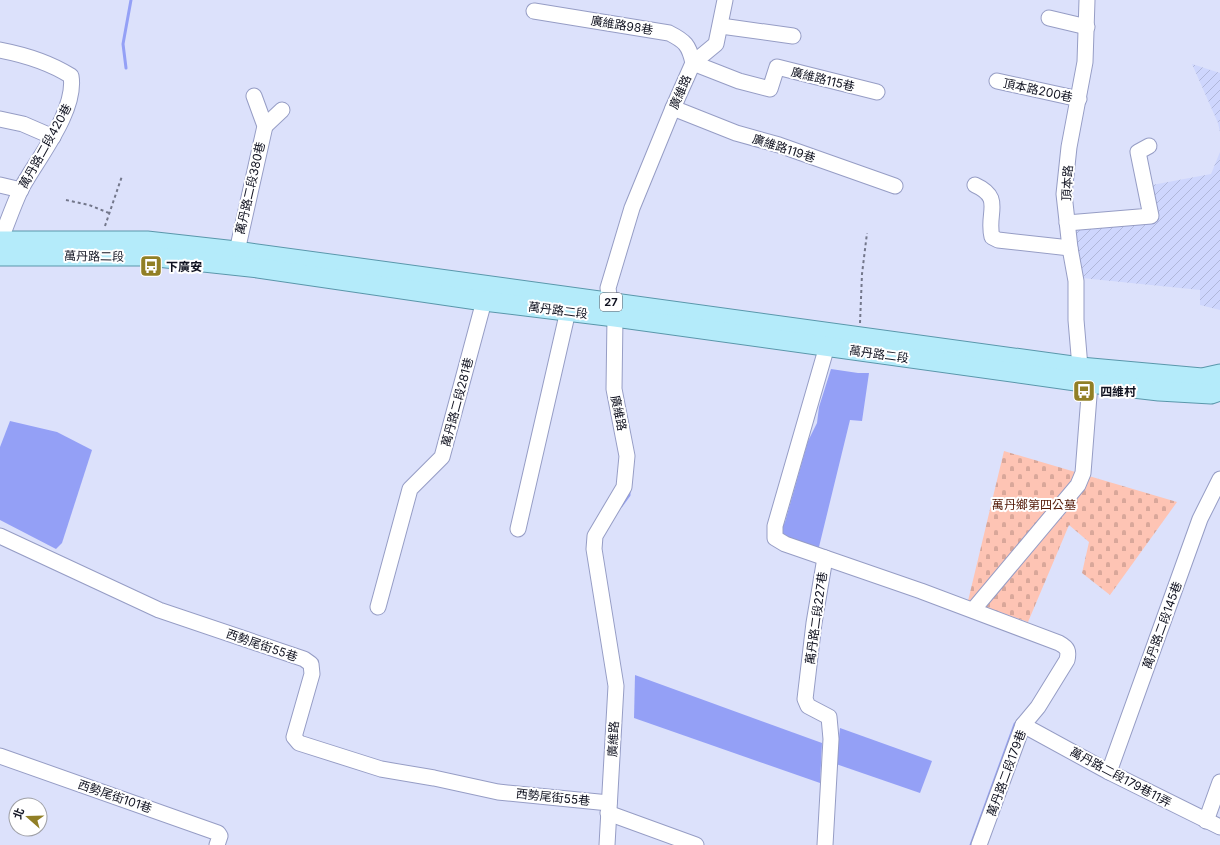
<svg xmlns="http://www.w3.org/2000/svg" width="1220" height="845" viewBox="0 0 1220 845" font-family="Inter,'Noto Sans TC',sans-serif">
<style>
.industrial{fill:url(#industrial-furrows)}
.cemetery{fill:url(#cemetery-stones)}
.water{fill:#94a0f6}
.lines{fill:none;stroke-linecap:round;stroke-linejoin:round}
.stream{stroke:#94a0f6;stroke-width:3}
.minor-casing{stroke:#969dc5;stroke-width:17}
.major-casing{stroke:#5a97ab;stroke-width:21}
.path{stroke:#73778b;stroke-width:2;stroke-dasharray:3 3;stroke-linecap:butt}
.minor{stroke:#fff;stroke-width:15}
.major{stroke:#b4ebfa;stroke-width:19}
.labels{text-anchor:middle;dominant-baseline:central;stroke-width:4;stroke-linejoin:round;paint-order:stroke}
.shield{fill:#fff;stroke:#585963;stroke-width:1}
.shield-label{font-size:11px;font-weight:bold;fill:#101220}
.street-label{font-size:12px;fill:#101220;stroke:#fff}
.poi-label{font-size:12px;font-weight:bold;fill:#101220;stroke:#fff;text-anchor:start}
.park-label{font-size:12px;fill:#511604;stroke:#fff}
</style>
<defs>
<pattern id="industrial-furrows" width="10" height="10" patternUnits="userSpaceOnUse"><rect width="10" height="10" fill="#ced6fd"/><path d="M-1 1l2-2M0 10L10 0M9 11l2-2" fill="none" stroke="#b0b7d9"/></pattern>
<pattern id="cemetery-stones" width="16" height="16" patternUnits="userSpaceOnUse"><rect width="16" height="16" fill="#fec4b4"/><path d="M2 7V4a2 2 0 0 1 4 0v3zM10 15v-3a2 2 0 0 1 4 0v3z" fill="#d9a79a"/></pattern>
</defs>
<rect width="100%" height="100%" fill="#dce1fb"/>
<g class="industrial">
<path d="M1192,64l28,9v59l-2,-9z"/>
<path d="M1220,152v158l-20,-5v-15l-118,-12 -11,-49 83,-6 -2,-38 59,-11z"/>
</g>
<path class="cemetery" d="M1004,451l173,51 -67,93 -28,-22 7,-31 -20,-17 -41,97 -60,-21z"/>
<g class="water">
<path d="M831,369l27,4h11l-7,48 -12,-1 -32,131 -39,-18 6,-11 23,-81 9,-18 2,-16z"/>
<path d="M10,421l47,11 35,18 -30,93 -6,6 -56,-29v-73z"/>
<path d="M635,675l187,68 -2,40 -186,-65z"/>
<path d="M840,728l92,33 -12,32 -84,-29z"/>
</g>
<g class="lines">
<g class="stream">
<path d="M126,68l-3,-24 8,-44"/>
<path d="M621,506l8,-11v-4"/>
<path d="M971,845l44,-121 4,-4"/>
</g>
<g class="minor-casing">
<g id="minor">
<path d="M534,11l135,22c16,8 20,12 24,30l46,18 31,8 7,-22 100,25"/>
<path d="M1049,18l38,9"/>
<path d="M721,26l72,10"/>
<path d="M0,50c26,5 49,12 71,26 6,35 -34,83 -50,113 -8,17 -14,35 -21,52"/>
<path d="M997,81l82,18"/>
<path d="M673,108l63,25 43,12 116,41"/>
<path d="M0,119l23,5 30,13"/>
<path d="M265,126l17,-16"/>
<path d="M0,185l21,5"/>
<path d="M975,185c29,13 11,28 17,52l6,3 72,8"/>
<path d="M1067,223l84,-7 -13,-64 11,-6"/>
<path d="M235,260l30,-134 -11,-30"/>
<path d="M827,346l-52,180v12l10,6 136,47 138,52c9,5 10,8 8,17l-29,47 -15,18 -44,120"/>
<path d="M1080,367l-4,-47v-39l-6,-33 -6,-54 5,-47 16,-85 2,-62"/>
<path d="M518,529l52,-227"/>
<path d="M0,536l159,74 145,49 7,5 1,10 -18,63 5,6 82,26 53,9 64,14 111,11"/>
<path d="M825,558l-11,65 -9,76 3,7 21,11 2,22 -6,106"/>
<path d="M378,607l32,-118 32,-32 42,-156"/>
<path d="M973,610l105,-125 5,-12 7,-90"/>
<path d="M1023,725l86,47 111,55"/>
<path d="M0,756l218,77 2,3 -3,9"/>
<path d="M1109,772l91,-253 20,-40"/>
<path d="M608,813l88,32"/>
<path d="M1206,821l14,-39"/>
<path d="M607,845l9,-159 -22,-137 1,-13 29,-49 3,-31 -13,-67 1,-72 -5,-15 -2,-14 24,-80 41,-100 20,-45 23,-19 9,-44"/>
</g>
</g>
<g class="major-casing">
<g id="major">
<path d="M0,241h147l89,10 844,116 122,11 18,-4"/>
<path d="M0,256h148l110,12 226,33 131,16 475,66 69,8 52,3 9,-3"/>
</g>
</g>
<g class="path">
<path d="M66,200l23,5 20,8"/>
<path d="M105,226l17,-50"/>
<path d="M860,323l2,-49 5,-41"/>
</g>
<use href="#minor" class="minor"/>
<use href="#major" class="major"/>
</g>
<defs>
<g id="bus-square" transform="scale(1.15)"><rect x="-9" y="-9" width="18" height="18" rx="4" fill="#917f25" stroke="#fff"/><path d="M-5-6H5V4H4V6H2V4H-2V6H-4V4H-5ZM-3.5-4V0h7V-4ZM-3.5 1.2v1.5H-2V1.2ZM2 1.2v1.5H3.5V1.2Z" fill="#fff"/></g>
</defs>
<g fill-rule="evenodd">
<use href="#bus-square" x="151" y="266"/>
<use href="#bus-square" x="1084" y="391"/>
</g>
<g class="labels">
<rect class="shield" x="600" y="293" width="22" height="18" rx="3"/>
<g class="shield-label">
<text x="611" y="302">27</text>
</g>
<g class="street-label">
<text transform="translate(622 25) rotate(9)">廣維路98巷</text>
<text transform="translate(823 79) rotate(14)">廣維路115巷</text>
<text transform="translate(1038 90) rotate(12)">頂本路200巷</text>
<text transform="translate(680 92) rotate(-66)">廣維路</text>
<text transform="translate(45 146) rotate(-61)">萬丹路二段420巷</text>
<text transform="translate(784 148) rotate(18)">廣維路119巷</text>
<text transform="translate(1067 183) rotate(-87)">頂本路</text>
<text transform="translate(250 188) rotate(-77)">萬丹路二段380巷</text>
<text transform="translate(94 256) rotate(1)">萬丹路二段</text>
<text transform="translate(558 310) rotate(7)">萬丹路二段</text>
<text transform="translate(879 354) rotate(8)">萬丹路二段</text>
<text transform="translate(457 402) rotate(-75)">萬丹路二段281巷</text>
<text transform="translate(619 413) rotate(78)">廣維路</text>
<text transform="translate(816 618) rotate(-82)">萬丹路二段227巷</text>
<text transform="translate(1162 625) rotate(-70)">萬丹路二段145巷</text>
<text transform="translate(262 645) rotate(19)">西勢尾街55巷</text>
<text transform="translate(613 739) rotate(-87)">廣維路</text>
<text transform="translate(1006 773) rotate(-70)">萬丹路二段179巷</text>
<text transform="translate(1121 777) rotate(28)">萬丹路二段179巷11弄</text>
<text transform="translate(115 796) rotate(19)">西勢尾街101巷</text>
<text transform="translate(553 797) rotate(6)">西勢尾街55巷</text>
</g>
<g class="poi-label">
<text x="166" y="266">下廣安</text>
<text x="1100" y="391">四維村</text>
</g>
<g class="park-label">
<text x="1034" y="504">萬丹鄉第四公墓</text>
</g>
</g>
<g transform="translate(28 817) rotate(290)"><circle r="19" fill="#ffffff" stroke="#9fa0a6"/>
<path d="M0-3L7 15L0 10L-7 15Z" fill="#917f25"/>
<text y="-6" font-size="11" font-weight="bold" text-anchor="middle" fill="#101220">北</text>
</g>
</svg>
